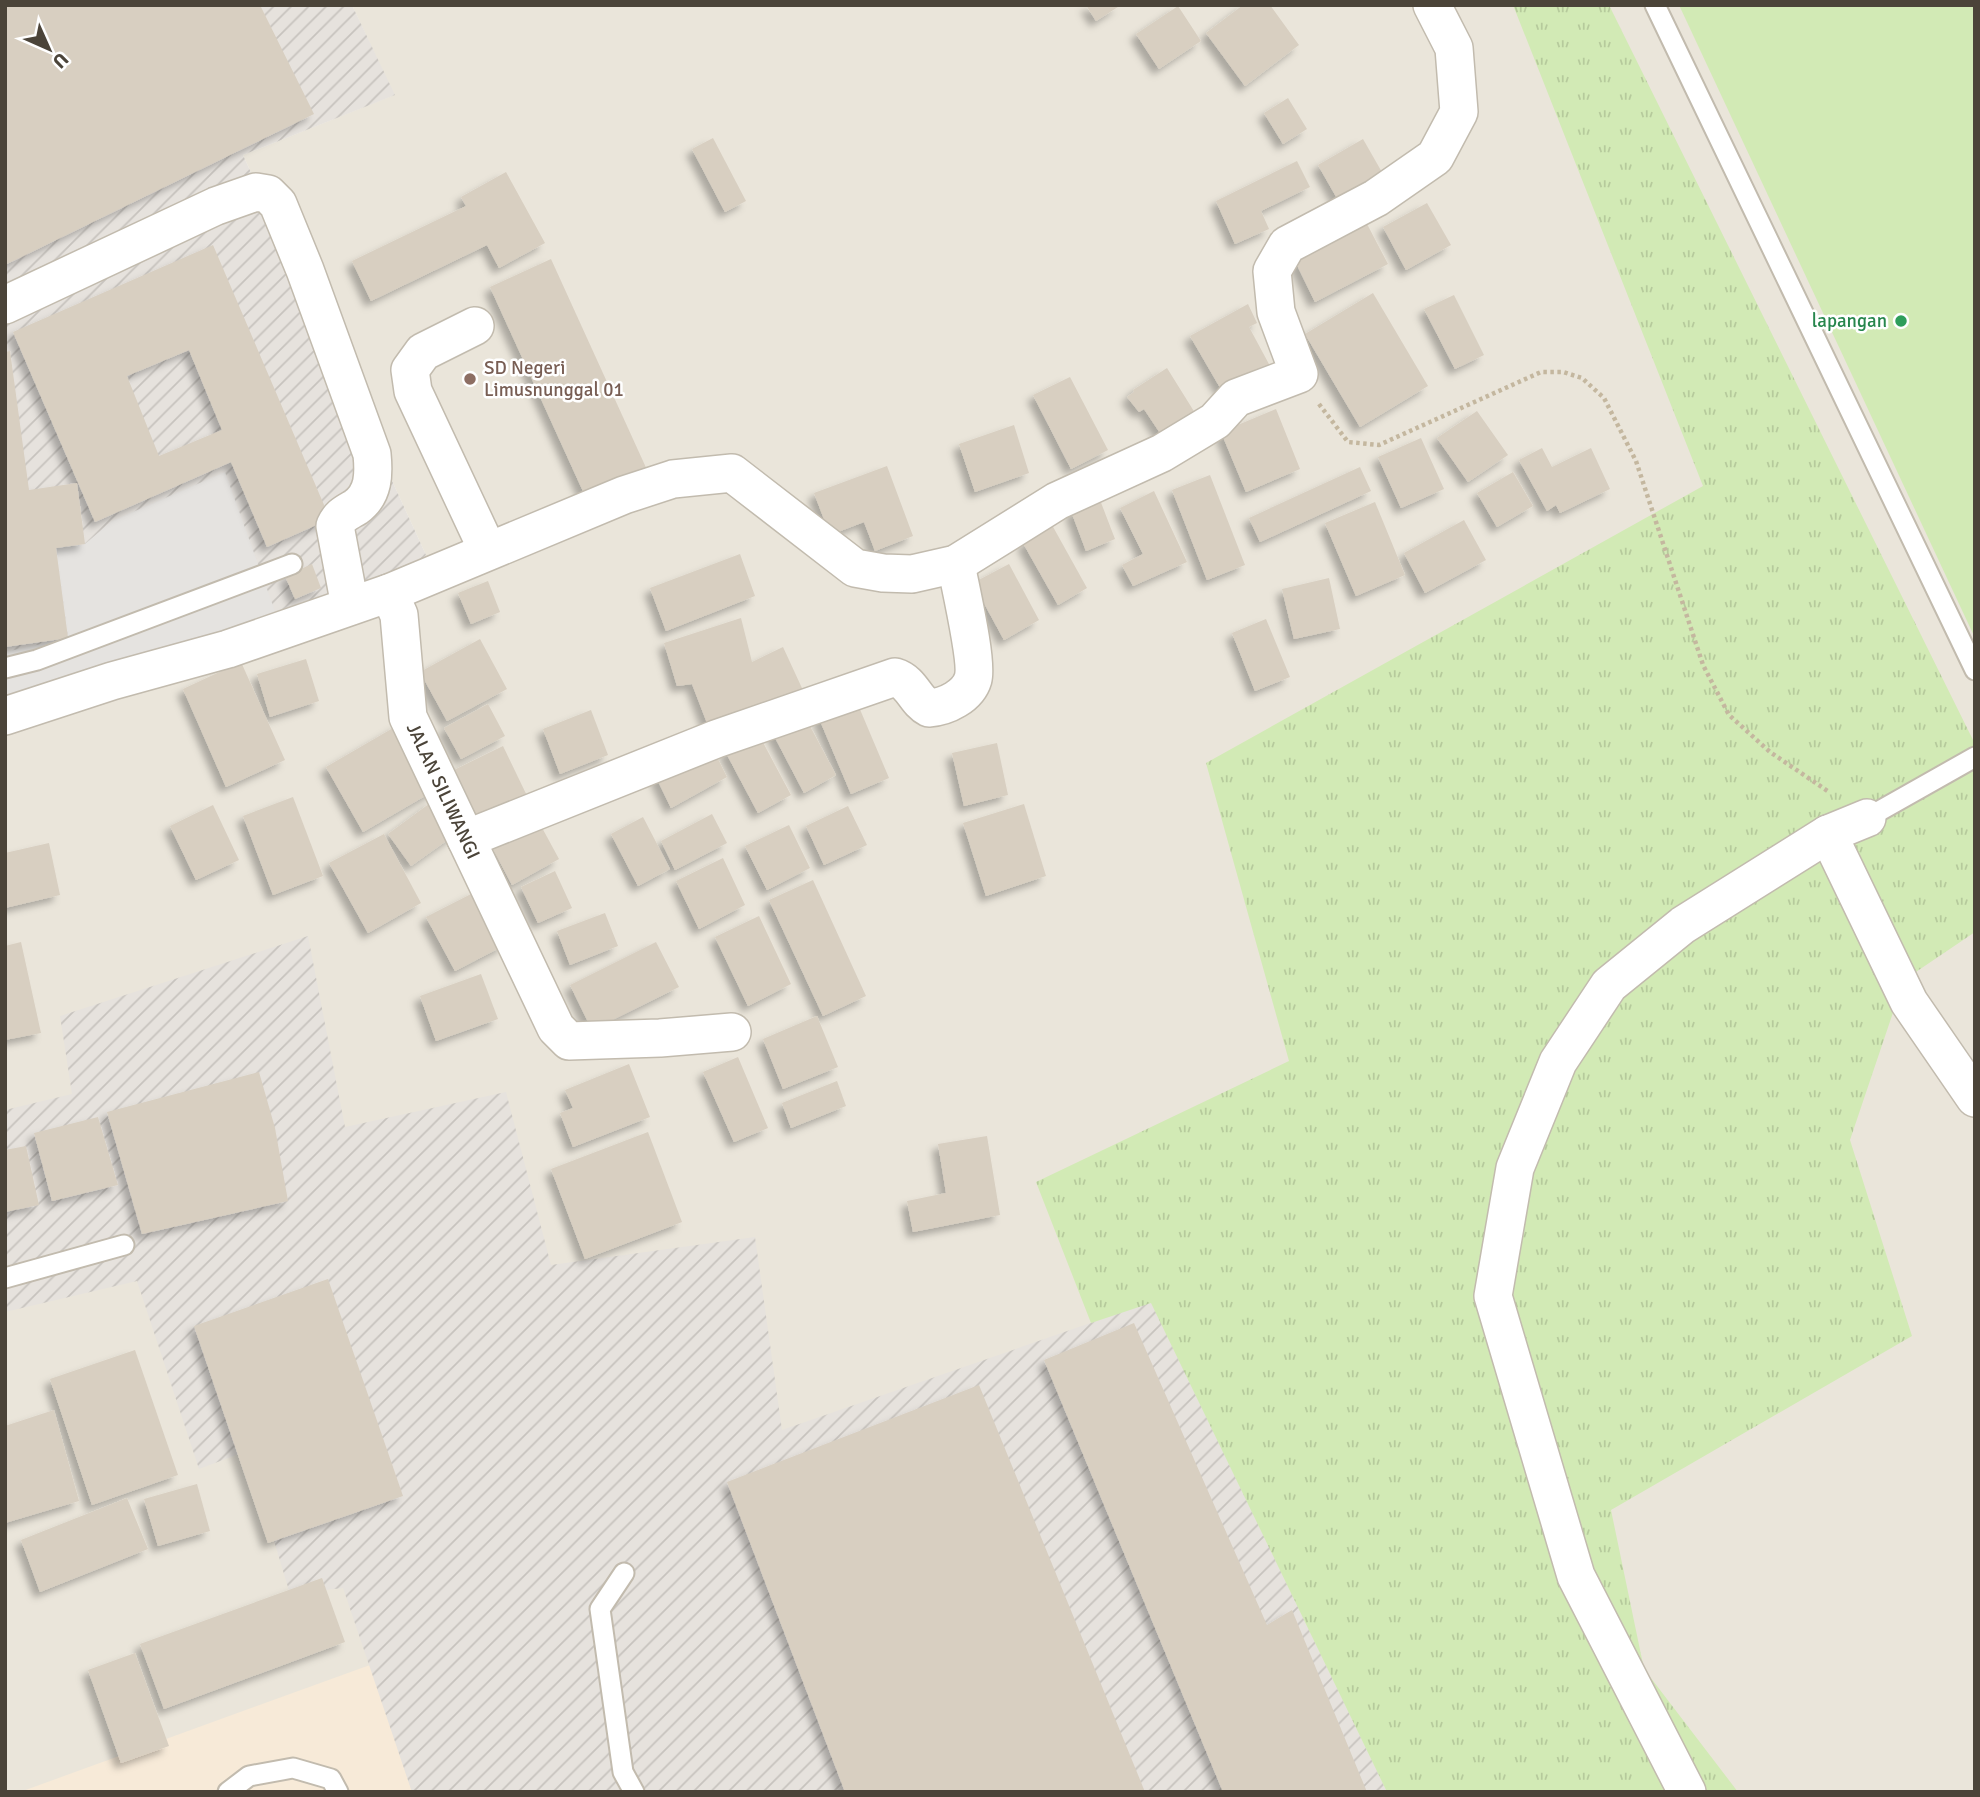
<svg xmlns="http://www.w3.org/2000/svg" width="1980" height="1797" viewBox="0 0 1980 1797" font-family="Signika,sans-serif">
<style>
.residential{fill:#eae5da}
.commercial{fill:#f7ead8}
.industrial{fill:url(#industrial-furrows)}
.grass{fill:url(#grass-tufts)}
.pitch{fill:#d2eab5}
.parking{fill:#e5e3e0}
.building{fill:#d8cfc1;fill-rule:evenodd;filter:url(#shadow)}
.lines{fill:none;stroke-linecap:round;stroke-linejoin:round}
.service-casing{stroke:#c2bbae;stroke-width:23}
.minor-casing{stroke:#c2bbae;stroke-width:40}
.path{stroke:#c4b79f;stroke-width:4.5;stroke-dasharray:3.5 3.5;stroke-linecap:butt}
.service{stroke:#fff;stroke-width:19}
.minor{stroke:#fff;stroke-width:37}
.leisure-dot{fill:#2e9e5b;stroke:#fff;stroke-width:2.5}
.education-dot{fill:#8d6e63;stroke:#fff;stroke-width:2.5}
.labels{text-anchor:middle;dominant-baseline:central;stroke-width:5;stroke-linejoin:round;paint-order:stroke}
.leisure-label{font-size:19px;fill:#27864d;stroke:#fff;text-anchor:end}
.education-label{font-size:19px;fill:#785e54;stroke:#fff;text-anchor:start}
.street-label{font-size:19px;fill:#4b4439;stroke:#fff}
</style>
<defs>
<pattern id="industrial-furrows" width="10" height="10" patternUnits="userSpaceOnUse" patternTransform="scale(1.75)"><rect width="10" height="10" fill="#e6e2dd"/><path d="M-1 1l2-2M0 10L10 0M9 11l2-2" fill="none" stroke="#c7c3be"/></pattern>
<pattern id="grass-tufts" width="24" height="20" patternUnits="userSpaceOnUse" patternTransform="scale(1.75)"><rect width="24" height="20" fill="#d2eab5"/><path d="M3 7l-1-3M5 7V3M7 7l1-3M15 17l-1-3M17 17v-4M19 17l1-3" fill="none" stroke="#b6ca9c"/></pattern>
<filter id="shadow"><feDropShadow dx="-6" dy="6" stdDeviation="3.5" flood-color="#0004"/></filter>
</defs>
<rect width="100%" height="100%" fill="#f6f3ec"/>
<path class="residential" d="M352,5h1623v1787h-1970v-1062l421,-175 -183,-400 151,-60z"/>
<path class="commercial" d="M370,1665l42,127h-392z"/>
<g class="industrial">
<path d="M5,5h347l43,90 -152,60 183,400 -65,61 -356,114z"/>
<path d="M308,936l37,191 161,-35 45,173 204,-28 27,193 369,-128 236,490h-975l-69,-204 -53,6 -43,-143 -48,18 -62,-188 -132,31v-202l67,-16 -12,-78z"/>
</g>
<path class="grass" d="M1513,5h96l366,739v188l-71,48 -54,160 62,196 -301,174 33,159 94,123h-351l-236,-489 -60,20 -55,-141 253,-121 -83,-298 497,-277z"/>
<path class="pitch" d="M1679,5h296v633z"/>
<path class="parking" d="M225,472l52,145 -272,88v-53l63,-14 -12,-90 29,-4 27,-23z"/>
<g class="building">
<path d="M5,5h255l54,109 -309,151z"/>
<path d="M1086,5h35l-25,16z"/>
<path d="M1243,5h27l29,40 -54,41 -39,-53z"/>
<path d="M1178,6l23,35 -42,28 -23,-35z"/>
<path d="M1288,98l19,31 -24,15 -19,-31z"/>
<path d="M713,138l33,63 -21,11 -33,-63z"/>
<path d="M1363,139l24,42 -45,26 -24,-42z"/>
<path d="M1297,161l13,26 -49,24 8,18 -34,15 -19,-43z"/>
<path d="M506,172l39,71 -46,25 -12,-23 -116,56 -19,-40 114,-55 -5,-9z"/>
<path d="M1427,203l24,42 -45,25 -23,-43z"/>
<path d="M1367,224l21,40 -73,38 -20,-41z"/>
<path d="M213,245l117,274 -63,28 -36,-85 -136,60 -82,-190zM189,350l33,80 -63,26 -32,-80z"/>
<path d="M551,259l97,213 -61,28 -97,-213z"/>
<path d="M1373,293l55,93 -68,41 -55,-93z"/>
<path d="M1454,295l30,60 -29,14 -31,-60z"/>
<path d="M1248,304l9,19 -8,4 21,39 -48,25 -32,-55z"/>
<path d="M10,351l19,139 48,-7 8,61 -29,4 12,90 -63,9v-295z"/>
<path d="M1167,368l33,53 -34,21 -22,-33 -5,3 -12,-15 7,-5 -1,-2z"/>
<path d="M1070,377l38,73 -37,19 -38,-74z"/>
<path d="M1276,409l24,60 -54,23 -25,-60z"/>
<path d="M1477,411l31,44 -40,27 -31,-44z"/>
<path d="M1014,425l15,48 -54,19 -16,-48z"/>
<path d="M1421,438l23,51 -43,19 -23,-51z"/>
<path d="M1542,448l10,19 39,-19 19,41 -50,24 -4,-8 -9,6 -28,-51z"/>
<path d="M887,466l26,70 -38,15 -11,-29 -34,13 -16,-42z"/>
<path d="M1360,467l11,24 -111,51 -11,-24z"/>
<path d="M1513,472l20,34 -36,21 -20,-34z"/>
<path d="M1210,475l35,90 -38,15 -35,-90z"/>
<path d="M1154,491l33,71 -54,24 -11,-21 21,-11 -23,-46z"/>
<path d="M1100,500l15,39 -29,12 -15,-40z"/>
<path d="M1375,502l30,73 -49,21 -31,-73z"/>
<path d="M1464,520l22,40 -61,33 -21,-40z"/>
<path d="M1052,525l35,63 -29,17 -35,-62z"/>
<path d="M740,554l15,42 -89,35 -16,-43z"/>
<path d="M312,564l9,24 -26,11 -10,-23z"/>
<path d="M1009,564l30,56 -35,20 -31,-57z"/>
<path d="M1329,578l11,51 -46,10 -12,-50z"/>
<path d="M488,581l12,31 -29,12 -13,-31z"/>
<path d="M741,618l11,44 31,-15 24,52 -95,37 -20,-52 -15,2 -13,-43z"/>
<path d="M1266,619l24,58 -35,14 -23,-58z"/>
<path d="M480,639l27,50 -60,32 -27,-49z"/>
<path d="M306,659l13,42 -49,16 -13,-43z"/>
<path d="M241,662l44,98 -59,27 -43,-98z"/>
<path d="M856,700l33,78 -38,16 -33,-78z"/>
<path d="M488,704l17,32 -44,23 -17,-31z"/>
<path d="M591,710l17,45 -48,19 -17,-45z"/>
<path d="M803,713l33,62 -32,18 -33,-63z"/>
<path d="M400,724l37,65 -74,43 -37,-65z"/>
<path d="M758,733l33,62 -33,18 -33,-62z"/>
<path d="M997,743l11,52 -44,11 -12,-53z"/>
<path d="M711,745l16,32 -56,31 -16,-33z"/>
<path d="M503,746l27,56 -50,24 -26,-56z"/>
<path d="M293,797l30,79 -50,19 -30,-79z"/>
<path d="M433,801l23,33 -45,32 -23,-32z"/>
<path d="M1024,804l22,72 -60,20 -23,-73z"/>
<path d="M213,805l26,55 -43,20 -26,-54z"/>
<path d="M848,806l19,39 -43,20 -18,-39z"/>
<path d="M712,814l15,29 -52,27 -14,-29z"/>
<path d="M643,817l27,52 -32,17 -27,-52z"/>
<path d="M540,824l19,35 -47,26 -19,-36z"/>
<path d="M789,825l21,43 -43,22 -22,-44z"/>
<path d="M384,834l37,69 -53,30 -39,-70z"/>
<path d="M49,843l11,52 -55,13v-55z"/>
<path d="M723,858l22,47 -46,24 -23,-48z"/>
<path d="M555,871l17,37 -34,15 -17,-36z"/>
<path d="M813,880l53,116 -43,20 -54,-116z"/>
<path d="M477,891l28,54 -50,26 -29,-54z"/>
<path d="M605,913l13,33 -48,19 -13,-34z"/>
<path d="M759,916l32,68 -43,22 -33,-69z"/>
<path d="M21,942l20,91 -36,7v-94z"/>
<path d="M656,942l23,45 -87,43 -22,-45z"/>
<path d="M481,974l17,45 -62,22 -16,-45z"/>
<path d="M817,1016l21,51 -55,22 -20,-50z"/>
<path d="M738,1057l30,71 -34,14 -31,-70z"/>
<path d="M629,1064l21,53 -77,30 -13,-34 13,-5 -8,-18z"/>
<path d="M259,1072l16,56 13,73 -146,33 -35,-122z"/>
<path d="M837,1081l9,25 -55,22 -9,-25z"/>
<path d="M98,1117l20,68 -66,16 -18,-68z"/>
<path d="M648,1132l34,90 -97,37 -34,-90z"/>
<path d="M987,1136l13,79 -87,17 -6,-31 39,-8 -8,-49z"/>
<path d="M26,1146l13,59 -34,7v-62z"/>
<path d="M328,1279l75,217 -135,47 -74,-217z"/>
<path d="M1134,1323l133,302 25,-15 75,182h-144l-179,-432z"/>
<path d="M135,1350l43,125 -86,30 -42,-126z"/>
<path d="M979,1385l166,407h-300l-118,-310z"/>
<path d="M54,1410l25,91 -74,22v-97z"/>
<path d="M197,1484l13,47 -52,15 -14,-47z"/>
<path d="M127,1498l21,51 -108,43 -19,-52z"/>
<path d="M322,1578l23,64 -181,67 -24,-65z"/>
<path d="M135,1653l34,93 -48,17 -33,-93z"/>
</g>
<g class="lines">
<g class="service-casing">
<g id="service">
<path d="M1655,5l320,665"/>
<path d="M5,668l32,-8 255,-96"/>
<path d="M1867,818l108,-61"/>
<path d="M5,1278l119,-33"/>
<path d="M624,1573l-24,36 23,163 11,20"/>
<path d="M228,1792l21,-16 44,-8 38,11 7,13"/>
</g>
</g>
<g class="minor-casing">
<g id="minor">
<path d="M5,305l211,-99 40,-14 12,2 10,10 27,66 67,184c2,20 2,40 -16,53 -10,6 -16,8 -21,19l15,80"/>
<path d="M475,326l-52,26 -13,18 3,21 75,160"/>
<path d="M389,593l10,22 9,102 148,311 13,13 91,-3 72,-6"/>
<path d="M5,716l107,-35 116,-32 161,-56 235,-98 49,-16 59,-6 123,95 28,5 29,1 44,-10 101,-63 105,-48 53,-32 21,-23 63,-24 -23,-62 -4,-41 15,-26 89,-47 59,-41 24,-45 -5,-64 -22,-43"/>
<path d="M1828,834l81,168 66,96"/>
<path d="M466,839l250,-100 179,-62c17,5 20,24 34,31 17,-1 39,-12 44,-29 5,-17 -13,-93 -17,-115"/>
<path d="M1687,1792l-111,-216 -83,-280 22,-128 43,-106 51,-77 74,-60 145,-91 39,-16"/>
</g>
</g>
<path class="path" d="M1319,404l29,38 31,3 162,-73h22l19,6 22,20 32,63 67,204 26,50 41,37 59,40"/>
<use href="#service" class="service"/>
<use href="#minor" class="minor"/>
</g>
<circle class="leisure-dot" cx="1901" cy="321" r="7"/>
<circle class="education-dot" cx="470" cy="379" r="7"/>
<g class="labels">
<g class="leisure-label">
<text x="1887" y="321">lapangan</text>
</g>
<g class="education-label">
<text x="484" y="368">SD Negeri<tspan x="484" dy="22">Limusnunggal 01</tspan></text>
</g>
<g class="street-label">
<text transform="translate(443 791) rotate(65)">JALAN SILIWANGI</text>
</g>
</g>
<rect width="1980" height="1797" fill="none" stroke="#4b4439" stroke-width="14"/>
<g transform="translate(49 49) rotate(135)" stroke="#ffffff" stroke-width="5" paint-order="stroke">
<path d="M0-5L12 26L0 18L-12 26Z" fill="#4b4439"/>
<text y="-10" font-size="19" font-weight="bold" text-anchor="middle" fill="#4b4439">U</text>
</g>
</svg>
